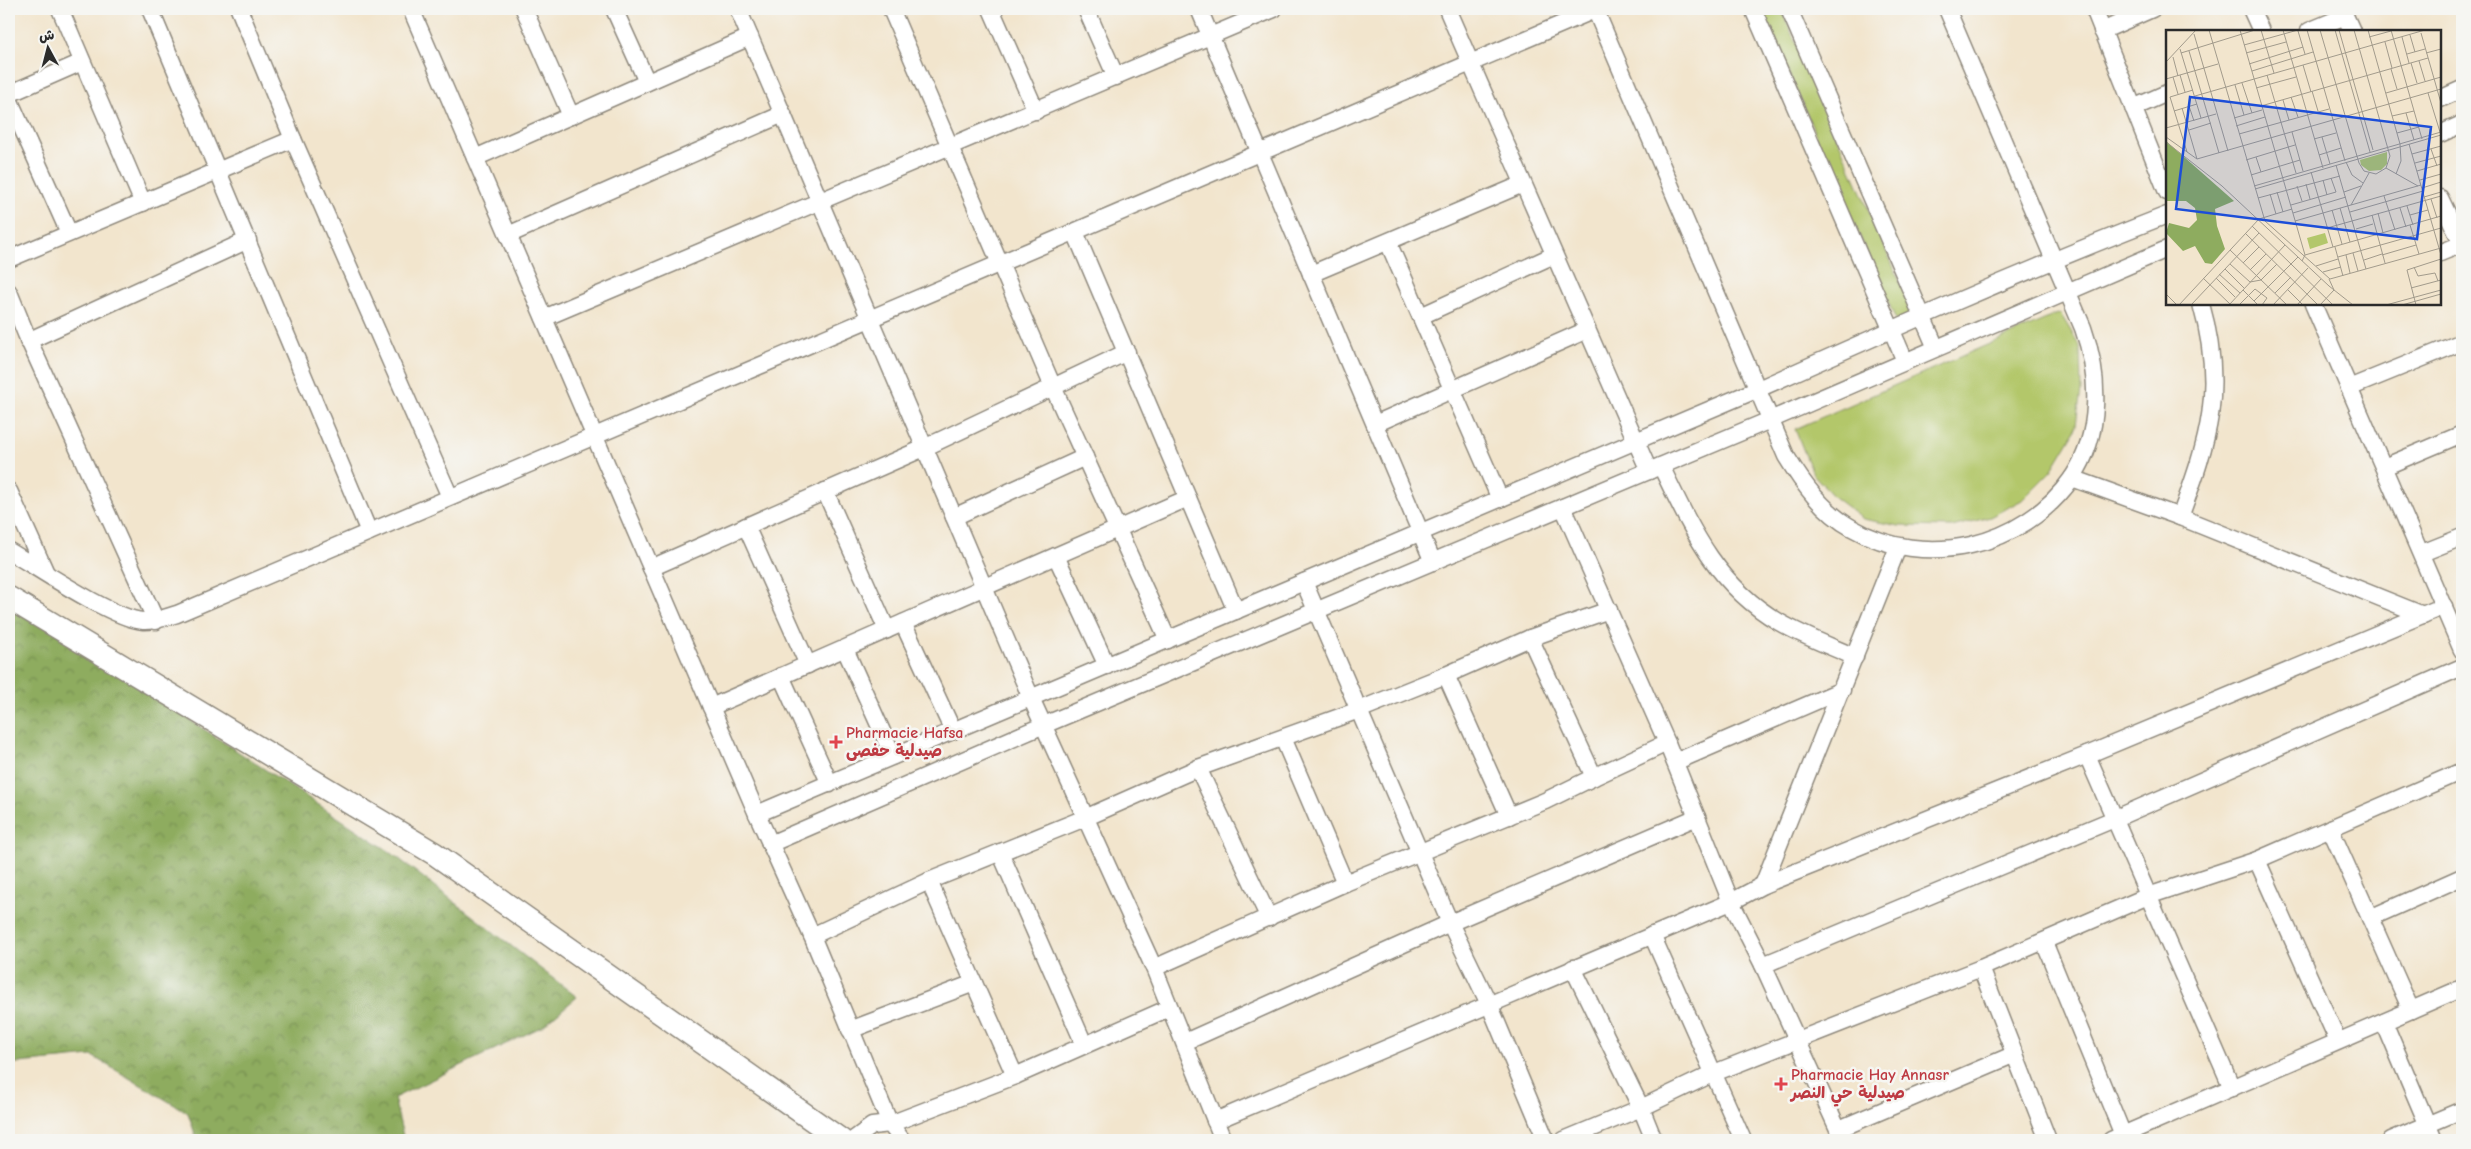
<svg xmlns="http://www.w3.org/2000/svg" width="2471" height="1149" viewBox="0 0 2471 1149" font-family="'Comic Neue','Playpen Sans Arabic',sans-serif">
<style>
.forest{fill:url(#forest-crowns);stroke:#5c6c45}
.green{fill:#b3c76b;stroke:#6f794b}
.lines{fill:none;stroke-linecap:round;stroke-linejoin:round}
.street-casing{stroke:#8e887c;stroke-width:19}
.secondary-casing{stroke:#8e887c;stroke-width:25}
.street{stroke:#fff;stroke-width:16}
.secondary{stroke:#fff;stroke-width:22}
.health-dot{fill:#e0444e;stroke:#f6f6f2;stroke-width:2}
.labels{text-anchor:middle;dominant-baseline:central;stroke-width:5;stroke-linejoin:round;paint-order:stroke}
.health-label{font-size:16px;font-weight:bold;fill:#be3a42;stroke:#f6f6f2;text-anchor:start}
.inset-road{fill:none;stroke:#a29b8c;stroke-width:1}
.view{fill:#1d4ed8;fill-opacity:0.15;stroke:#1d4ed8;stroke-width:2.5}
.inset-edge{fill:none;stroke:#2b2b2b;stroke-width:2.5}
</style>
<defs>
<pattern id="forest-crowns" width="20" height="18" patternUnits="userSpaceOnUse" patternTransform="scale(1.25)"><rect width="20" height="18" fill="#8eac5f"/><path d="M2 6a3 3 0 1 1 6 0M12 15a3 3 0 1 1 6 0" fill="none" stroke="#748c4f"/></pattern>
</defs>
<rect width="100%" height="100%" fill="#f6f6f2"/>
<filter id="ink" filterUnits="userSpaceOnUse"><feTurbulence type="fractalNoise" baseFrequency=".02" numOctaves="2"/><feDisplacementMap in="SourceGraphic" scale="10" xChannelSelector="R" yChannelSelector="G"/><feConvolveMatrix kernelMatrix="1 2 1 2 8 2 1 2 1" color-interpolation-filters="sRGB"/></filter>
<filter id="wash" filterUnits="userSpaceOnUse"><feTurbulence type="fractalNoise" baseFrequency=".0096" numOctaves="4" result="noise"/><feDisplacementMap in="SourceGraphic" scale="20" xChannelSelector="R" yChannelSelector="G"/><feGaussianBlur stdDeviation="1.12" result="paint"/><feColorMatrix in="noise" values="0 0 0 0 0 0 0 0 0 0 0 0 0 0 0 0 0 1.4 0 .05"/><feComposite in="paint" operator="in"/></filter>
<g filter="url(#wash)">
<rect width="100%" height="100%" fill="#f2e5cd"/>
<path class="forest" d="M9,601l380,250 188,146 -34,29 -149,72 10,42h-207l-9,-27 -96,-57 -83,8z"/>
<g class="green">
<path d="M1761,9h20l136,312 -17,8z"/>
<path d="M2060,313l20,33 1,45 -6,40 -24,40 -29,29 -32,17 -38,10 -53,-1 -36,-7 -29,-22 -21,-23 -18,-45z"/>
</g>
</g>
<g filter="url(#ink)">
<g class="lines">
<g class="street-casing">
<g id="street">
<path d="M60,9l83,194"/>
<path d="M150,9l219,523"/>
<path d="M239,9l54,130 157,358"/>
<path d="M411,9l346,805 55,122 78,188 12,16"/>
<path d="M524,9l47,107"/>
<path d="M614,9l33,73"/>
<path d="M738,9l293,689 123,270 69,172"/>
<path d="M891,9l162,378 115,253"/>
<path d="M991,9l45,102"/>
<path d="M1086,9l30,68"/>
<path d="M1199,9l234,553"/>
<path d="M1447,9l202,462"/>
<path d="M1595,9l191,447c17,28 37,56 66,72 73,42 171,20 220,-50 30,-44 28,-102 11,-150l-136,-319"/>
<path d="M1753,9l152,352"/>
<path d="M1789,9l147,339"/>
<path d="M2094,9l73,183"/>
<path d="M2251,9l10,22"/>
<path d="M2342,9l10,22"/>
<path d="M2102,31l50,-22"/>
<path d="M2309,31l36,-15"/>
<path d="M9,94l73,-32"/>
<path d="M9,99l60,134"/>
<path d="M2440,99l22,-10"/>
<path d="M2133,108l34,-15"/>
<path d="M2440,134l22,-10"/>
<path d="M475,158l275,-121"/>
<path d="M2440,198l22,46"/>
<path d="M1075,232l161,379"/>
<path d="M508,235l275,-121"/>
<path d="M1388,242l112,257"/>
<path d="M2440,253l22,-9"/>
<path d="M9,259l284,-120"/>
<path d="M1311,274l212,-90"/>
<path d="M9,292l17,42 130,287"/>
<path d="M2313,304l149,346"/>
<path d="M1421,316l133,-61"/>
<path d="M544,318l730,-309"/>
<path d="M28,341l220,-101"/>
<path d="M2349,388l113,-46"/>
<path d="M1375,424l212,-94"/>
<path d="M1661,466c30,62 55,119 118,156 24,14 51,24 76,35"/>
<path d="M2384,467l78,-33"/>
<path d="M2072,478l108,39 243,98"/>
<path d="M9,491l37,82"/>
<path d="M825,491l62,139"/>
<path d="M1563,507l104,236 64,159 32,63 80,175"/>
<path d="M954,517l131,-60"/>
<path d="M2180,517c29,-78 45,-129 21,-213"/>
<path d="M746,526l62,139"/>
<path d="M9,551c29,17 104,68 134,70 11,1 23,-4 34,-7l1420,-605"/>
<path d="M2422,553l40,-16"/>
<path d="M1056,556l51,110"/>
<path d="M651,568l273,-120 203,-96"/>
<path d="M1304,582l146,341 40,83 56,134"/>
<path d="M903,623l50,108"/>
<path d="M845,649l48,107"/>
<path d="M1446,675l63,141"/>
<path d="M781,676l49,108"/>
<path d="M711,707l477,-209"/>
<path d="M1283,738l62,145"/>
<path d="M2087,755l145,333"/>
<path d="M1675,762l167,-72"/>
<path d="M1198,768l71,150"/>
<path d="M1594,777l73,-34"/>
<path d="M757,814l999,-424c136,-61 272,-121 411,-175"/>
<path d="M2330,828l81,182"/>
<path d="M770,844l274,-119 726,-305 397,-171"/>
<path d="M1000,852l84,192"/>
<path d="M2257,860l81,181"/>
<path d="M929,881l86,195"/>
<path d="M1763,885l135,-338"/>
<path d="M2370,918l92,-41"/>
<path d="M1652,935l91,205"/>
<path d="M812,936l117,-55 156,-63 113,-50 161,-58 87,-35 84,-37 79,-28"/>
<path d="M2044,942l79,193"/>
<path d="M1763,965l351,-146 348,-152"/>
<path d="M1154,968l191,-85 200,-82 49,-24 -64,-139"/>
<path d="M1573,968l68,140 13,32"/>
<path d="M1981,968l67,172"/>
<path d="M2384,1022l50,118"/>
<path d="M850,1030l124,-47"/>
<path d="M1185,1042l265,-119 247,-106"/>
<path d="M1215,1121l516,-219 32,-17 324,-130 357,-149"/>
<path d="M1839,1129l176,-75"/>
<path d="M853,1140l19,-14 18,-2 125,-48 154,-68"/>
<path d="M1564,1140l77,-32 73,-35 267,-105 167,-72 109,-36 205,-89"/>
<path d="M2111,1140l351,-152"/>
<path d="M2391,1140l71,-30"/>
</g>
</g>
<g class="secondary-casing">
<path id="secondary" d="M9,598l426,256 406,286"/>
</g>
<use href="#street" class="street"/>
<use href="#secondary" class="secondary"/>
</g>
</g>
<g class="health-dot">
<path d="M833.5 734.5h5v5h5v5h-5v5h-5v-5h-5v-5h5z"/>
<path d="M1778.5 1076.5h5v5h5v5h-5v5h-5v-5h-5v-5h5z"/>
</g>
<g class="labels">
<g class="health-label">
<text x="846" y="733">Pharmacie Hafsa<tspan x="846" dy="18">صيدلية حفصى</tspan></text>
<text x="1791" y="1075">Pharmacie Hay Annasr<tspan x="1791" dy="18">صيدلية حي النصر</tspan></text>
</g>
</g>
<g transform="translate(2166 30)">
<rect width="275" height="275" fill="#f2e5cd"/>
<path d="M0,111l68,60 -19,8 2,17 8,23 -13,15 -7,-1 -10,-17 -12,5 -17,-18 3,-10 20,5 8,-8 -2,-12 -9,-7h-20z" fill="#8eac5f"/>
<path d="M221,122v12l-6,6 -12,1 -8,-6 -1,-5zM159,203l3,10 -18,6 -3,-11z" fill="#b3c76b"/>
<path class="inset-road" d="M43,0l56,191 65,58 111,-31M74,0l65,225M95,0l13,43M117,0l40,138M141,0l38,131M154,0l39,133 5,8 12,3 10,-6 4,-12 -36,-126M169,0l35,122M173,0l34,120M202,0l32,114 1,17 -5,13M225,0l31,109M132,1l7,23M255,3l20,70M28,4l34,117M244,5l5,17M203,7l22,-6M236,7l7,26M219,12l7,26M78,15l54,-15M14,19l21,69M23,21l30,102M15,23l74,-23M80,23l40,-11M260,23l15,-4M241,24l18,-5M7,27l5,19M253,31l6,20M0,32l30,-32M245,33l6,20M83,34l54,-17M137,35l8,27M225,39l6,20M86,41l61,-19M14,45l5,17M101,45l29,98M7,47l5,17M0,49l52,-15M76,53l10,30M69,55l9,30M90,58l40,-11M146,61l6,20M220,63l55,-16M262,63l12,39M29,66l230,-66M125,67l7,20M117,70l6,20M23,76l5,15M95,76l167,-48M16,78l15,51M8,81l23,-7M240,83l8,27M226,86l22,-5M68,88l28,-8M70,96l29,-9M0,98l50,-14M23,100l22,-7M126,102l11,39M231,103l22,-6M73,104l90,-25M0,107l31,22 244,-70M156,107l8,27M148,109l22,-6M0,112l56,44 107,100 24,19M243,114l32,111M265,119l6,17M21,122l-17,-55 23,-7M246,124l29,-8M153,125l22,-7M90,127l5,15M80,130l49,-15M180,132l6,13 11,8M249,133l26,-7M170,135l30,104M220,138l32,18M251,141l24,-7M145,142l22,75M85,145l49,-15M157,150l4,15M254,150l21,-6M140,154l4,15M88,156l187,-54M131,156l5,15M256,158l19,-6M89,159l186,-54M111,162l6,20M178,162l17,-6M104,164l6,20M218,166l11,34M258,167l17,-5M92,168l82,-22M265,169l6,19M125,175l45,-13 -5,-14M185,175l18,-32M241,176l6,19M174,178l10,34M234,178l6,19M166,180l10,34M184,182l73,-21M127,183l53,-16M212,183l5,20M206,185l13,48M244,185l18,-5M129,191l126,-36M244,195l9,29M86,196l81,79M161,198l114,-32M190,199l17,-5M79,203l73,72M169,217l8,29M64,220l57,55M187,223l5,18M180,225l4,18M216,225l34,-10M172,227l103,-29M198,230l18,-6M136,231l3,-6 136,-39M77,233l16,-16M64,234l20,18 11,-2 16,-16M150,236l22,-7M248,237l4,9 17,-3 3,8M59,239l19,19M84,240l16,-16M157,242l18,-5M53,244l21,19M37,248l28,27M50,248l19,19M245,258l30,-8M77,260l15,15M122,260l15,15M109,263l16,-16M0,264l11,11M88,271l44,-44M13,275l80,-86 33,-10M25,275l68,-72M63,275l56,-60M73,275l16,-16 12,9 -5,7M107,275l35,-37M131,275l24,-26M154,275l14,-15 -5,-11M220,275l55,-15M236,275l39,-11M250,275l-9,-35 34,-11"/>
<path class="view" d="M24,67l241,30 -14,112 -241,-30z"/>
<rect width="275" height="275" class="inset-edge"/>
</g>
<rect width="2471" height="1149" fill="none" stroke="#f6f6f2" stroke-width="30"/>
<g transform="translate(48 48) rotate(353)" stroke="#f6f6f2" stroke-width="4" paint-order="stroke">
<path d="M0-4L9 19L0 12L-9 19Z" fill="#2b2b2b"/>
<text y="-8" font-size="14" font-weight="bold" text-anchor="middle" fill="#2b2b2b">ش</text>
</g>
</svg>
